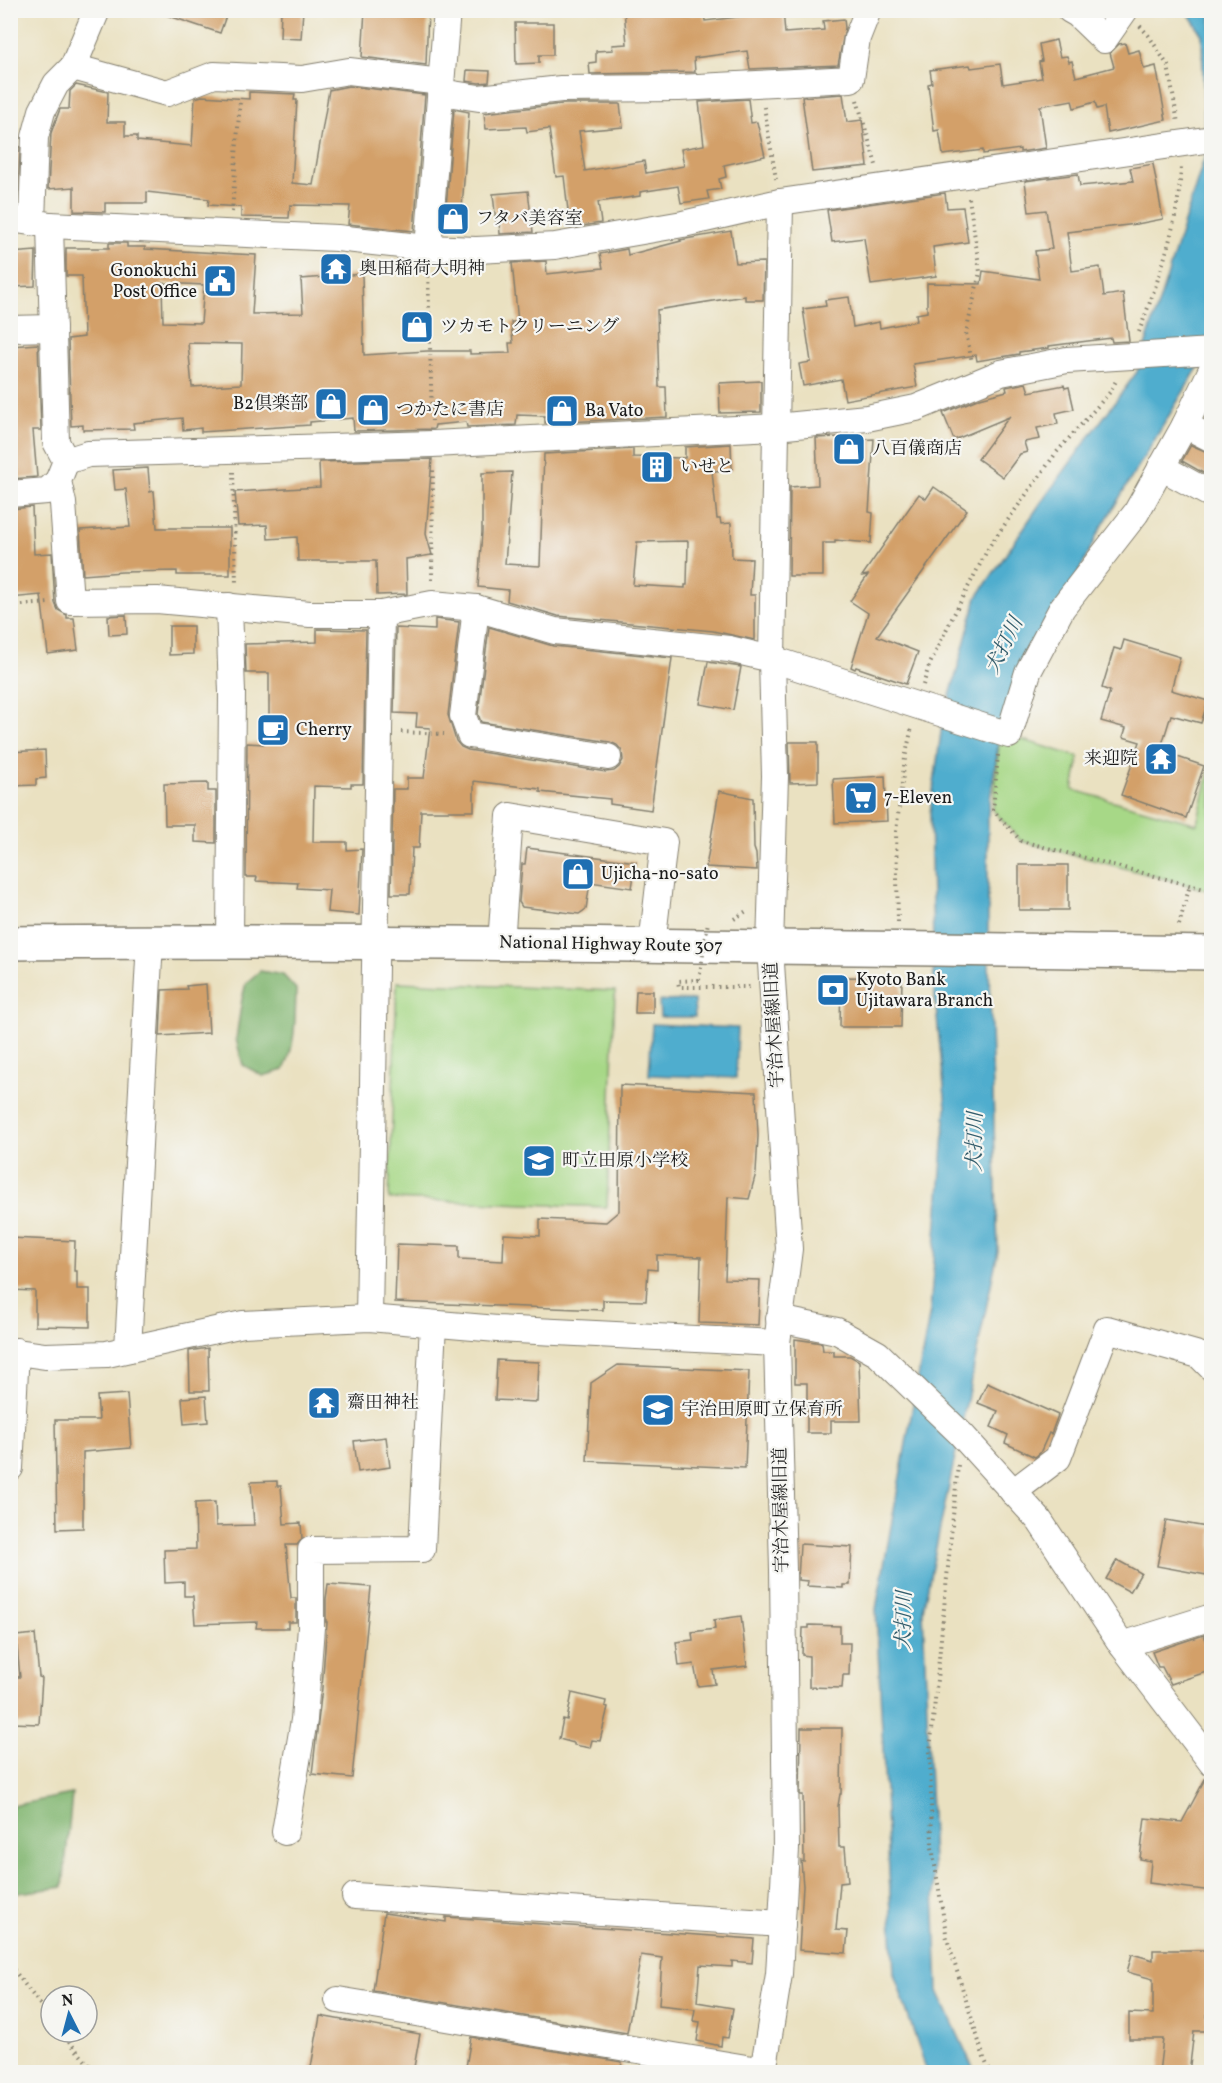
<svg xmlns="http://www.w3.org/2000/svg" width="1222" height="2083" viewBox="0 0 1222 2083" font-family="Vollkorn,'Noto Serif JP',serif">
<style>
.green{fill:#a7d887;stroke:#627a52;stroke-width:1.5}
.forest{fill:#85b874;stroke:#506a48;stroke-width:1.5}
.water{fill:#50adce;stroke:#366475;stroke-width:1.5}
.building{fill:#d3a069;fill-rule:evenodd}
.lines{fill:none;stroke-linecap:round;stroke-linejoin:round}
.minor-casing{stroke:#837e6e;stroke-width:28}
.highway-casing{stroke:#837e6e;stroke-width:36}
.path{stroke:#837e6e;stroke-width:4;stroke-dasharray:1.5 4.5;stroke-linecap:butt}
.minor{stroke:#fff;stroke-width:26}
.highway{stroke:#fff;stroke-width:33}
.path-bridge{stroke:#837e6e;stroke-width:4;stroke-dasharray:1.5 4.5;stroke-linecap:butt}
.labels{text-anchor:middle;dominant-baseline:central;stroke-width:4.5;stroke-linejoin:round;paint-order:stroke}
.poi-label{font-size:18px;fill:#1c1c1c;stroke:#f6f6f2;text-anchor:start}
.street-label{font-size:18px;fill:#1c1c1c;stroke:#f6f6f2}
.water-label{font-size:20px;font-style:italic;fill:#335d6c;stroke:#f6f6f2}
</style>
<rect width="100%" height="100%" fill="#f6f6f2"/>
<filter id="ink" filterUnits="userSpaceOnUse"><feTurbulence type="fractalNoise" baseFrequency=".0167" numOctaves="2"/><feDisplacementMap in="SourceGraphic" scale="12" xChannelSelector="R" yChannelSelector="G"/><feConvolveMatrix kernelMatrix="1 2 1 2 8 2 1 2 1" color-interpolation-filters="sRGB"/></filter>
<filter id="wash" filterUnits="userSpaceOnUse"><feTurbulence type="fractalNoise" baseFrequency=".008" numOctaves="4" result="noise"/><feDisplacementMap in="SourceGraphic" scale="24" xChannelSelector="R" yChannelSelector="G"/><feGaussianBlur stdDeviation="1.35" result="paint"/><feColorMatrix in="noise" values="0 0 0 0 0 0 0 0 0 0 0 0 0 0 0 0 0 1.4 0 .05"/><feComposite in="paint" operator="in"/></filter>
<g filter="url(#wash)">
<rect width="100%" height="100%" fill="#eae1c1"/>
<g class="green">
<path d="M1000,733l79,24 -6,33 124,34 14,-60v127l-190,-50 -28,-31z"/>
<path d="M397,982l218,9 -8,216 -218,-8z"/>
</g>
<g class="forest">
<path d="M260,971l23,4 13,14c-1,29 0,55 -12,81l-21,6 -20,-11 -7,-26 6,-40 4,-16z"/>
<path d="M72,1794l-9,93 -52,7v-88z"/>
</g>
<g class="water">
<path d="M1187,11h24v335l-114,189 -97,198 -12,80v119l10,319 -75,359 15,381 37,81h-48l-33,-99 -18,-364 54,-298 16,-204 -12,-119 -4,-175 12,-88 35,-128 63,-93 97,-132 68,-216 -3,-121z"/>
<path d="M694,1000l1,17h-35l-1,-16z"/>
<path d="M652,1024l86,4 -2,50 -87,-3z"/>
</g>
<g id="blocks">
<g class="building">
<path d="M163,10h65l-8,23 -57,-19z"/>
<path d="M281,10h22l-2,29 -21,-1z"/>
<path d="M365,10h63l-2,55 -64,-8z"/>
<path d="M624,10h65l1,5 14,-1 1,7 40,-5 -1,-6h39l2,23 39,-3 -1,-9 21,-2 1,9 -7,37 -88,4 -3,-18 -53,7 1,14 -105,2 -1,-11 7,-1v-11l17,-1 -1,-5 15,-1z"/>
<path d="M515,23h38v32h-14v8l-23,1z"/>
<path d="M1056,40l4,17 7,-1 2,6 3,-1 4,16 38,-10 -4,-14 9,-9 6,-1 3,10 11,-3 5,19 12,-3 10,54 -58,13 -4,-26 -7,2 -2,-7 -21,6 -2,-8 -32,6 6,42 -26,4v-3l-37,5v-4l-40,5 -4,-25 -5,1 -6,-47 4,-1 -2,-13 40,-5 1,3 29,-4 3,20 39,-6 -3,-16 3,-1 -3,-17z"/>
<path d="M467,70l23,1 -1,11 -10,1 -13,-2z"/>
<path d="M76,85l32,7 -1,30h18v14h12v5l55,5 3,-48 7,-2 47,3v-7l46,2 -1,6h3l-5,83 21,2 16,-95 20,-4 76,9 -11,136 -66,-7 2,-18 -60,-1 -1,13 -48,-1v-10l-33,-2 1,-6 -62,-7v11h-42v9l-31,-1v-24l-26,2 3,-56 9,-24h9l1,-18z"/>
<path d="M843,94l4,28 15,-2 6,46 -56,6 -10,-75z"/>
<path d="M748,99l3,24 6,-1 8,34 -41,9 2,12 -7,2 2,10 -14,2 2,8 -28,4 -3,-17 -38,6v4l-42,6 3,21 -31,5 -6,-52 -8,1 -7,-48 -22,3 -1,-5 -40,2 -2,-16 78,-9h58l3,23 -44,4 6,40 59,-10 2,12 38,-7 -3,-17 23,-4 -5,-43z"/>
<path d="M454,109l15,3 -8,110 -16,-1z"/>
<path d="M10,146l10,1 -2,44 -8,1z"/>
<path d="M1153,164l10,55 -26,5 -70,8 5,39 28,-4 4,29 19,-3 6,48 -17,1 -1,-4 -62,8v2l-30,4v2l-42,7 -1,-6 -63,9 4,23 -72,13 -4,-21 -38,7 -4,-22 12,-2 -8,-53 23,-3 -1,-6 24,-3 4,30 26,-5 1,6 37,-7 -1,-7 11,-2v-29l54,1 2,-13 56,8 -4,-28 17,-2 -6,-39 -17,2 -4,-31 53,-7 2,12 53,-5 -3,-13z"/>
<path d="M528,191l5,41 -33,2 -1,-13 -3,1 -3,-28z"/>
<path d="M945,193l2,15 16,-1 5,35 -35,5 3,29 -65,9 -7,-47 -32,4 -5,-32z"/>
<path d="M731,231l5,32 28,-1 -1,38h-18v-4l-88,14 2,77h7l1,30 -122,6v-7l-28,-1 -1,10 -49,2 -1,-5 -31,3 -1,4 -80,2 -1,-13 -43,4v3l-109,7v-4l-18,2 -1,-12 -49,5 1,6 -51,1v-5l-12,1 -3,-87 16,-2 -2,-61h-16v-28h43v-5h18v4h18v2l111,6 -4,59 51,-1 -2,-34 61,-5 2,81 63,-4h43v3l40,-1 -1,-10h4l-2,-21h7l-6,-59 34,-2 1,13 56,-6 -3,-14 27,-5 1,6 53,-14 -1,-1zM162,283l42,2 -3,38 -38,-1zM188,343l54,1 -1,40 -49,3z"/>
<path d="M36,251l-1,35 -25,1v-34z"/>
<path d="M38,344l3,86h-8l4,47 -27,2v-133z"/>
<path d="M761,381v31l-41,1 -1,-30z"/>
<path d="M1026,383l3,9 35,-7 1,3 4,-1 5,22 -18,4 2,11 -21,4 3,11 -16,3 3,10 -7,2 -17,23 -25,-18 31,-42 -55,23 -11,-27 37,-15 27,-7 -1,-4z"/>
<path d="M838,437v4l36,-2 -5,73 4,1 -2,30 -36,-3v3h-12v33h-34l1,-89 28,-2 -2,-47z"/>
<path d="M731,444l1,26 -20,1 5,48h3l1,5 10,-1 1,35 20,1 -2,36h5v45l-42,-9 -155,-15 -51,-15 1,-11 -30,-3 4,-55v-59l30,-1 -7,92 35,2 4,-112 89,-5v8l52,1v-11zM688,541l-1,44h-2v3l-52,-3 4,-43z"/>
<path d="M1191,445l21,9v24l-30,-17z"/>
<path d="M432,459l-6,75 6,21 -26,4 1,35 -30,1 -1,-34h-78l-1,-24 -29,2 -1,-14 -29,1 -3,-34 85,-5 -1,-25z"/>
<path d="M148,468l2,24 4,-1 3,37h73v47h-53v-4l-55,1 -39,3 -3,-45 50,-3 -4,-38 -11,1 -2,-20z"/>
<path d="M934,487l33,23 -90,126 41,16 -12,32 -50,-17 -1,2 -4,-2 17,-54 -18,-12 18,-26 -6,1 57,-82 7,5z"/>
<path d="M32,507l2,47 18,-1 3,50 3,7 9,5v3h7l4,32 -30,4 -7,-59 -31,3v-89z"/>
<path d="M126,615l1,19 -18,1 -1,-19z"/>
<path d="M435,619l24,3 -11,93 8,26 5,6 7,3 138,22 8,-1 5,-4 4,-7 -1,-9 -5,-6 -7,-3 -129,-20 -3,-8 11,-87 64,19 119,12 -21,152 -41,-6v-5l-70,-7v-3l-66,-8v30h-53l-2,37h-7l-2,46h-19l2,-105h14v-11h17l6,-50 -14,-1 1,-13 -23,-1 2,-85 39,2z"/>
<path d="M169,626h24v28l-24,1z"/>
<path d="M317,629l49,1 -3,154h-12v3l-37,-1 -1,56h34v8l15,-1 -3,66 -32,-3 2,-22 -32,-2 1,-5 -42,-2 1,-4h-11l1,-134 17,1v-24h5v-47h-23l-1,-29 72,-2z"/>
<path d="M1124,640l56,17 -9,33 37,11 -7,22 -30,-8 -11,36 44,15 -18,52 -65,-23 19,-53 -17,-5 3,-9 -25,-7 9,-30 -8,-3 12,-40 7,2z"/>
<path d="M708,662l33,5 -8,43 -33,-6z"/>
<path d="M789,742h29v40l-28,1z"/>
<path d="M45,750l1,28 -10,1v6l-26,1v-34z"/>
<path d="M885,776l2,45 -52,2 -2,-44z"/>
<path d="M208,783v8h8v52l-21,-1v-17h-30l-1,-41z"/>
<path d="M719,791l34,7 1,50 2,6 1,16 -51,-3z"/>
<path d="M527,848l109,14 -4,26 -42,-6 -4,27 -7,5 -57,-7 -3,-5 3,-38h3z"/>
<rect x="1019" y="865" width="49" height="45"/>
<path d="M841,977l61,1 -1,49h-61z"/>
<path d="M206,984l3,49 -49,3 2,-46 25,-1 -1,-3z"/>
<path d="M636,991h17v22h-18z"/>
<path d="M620,1085l136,7 2,44 -2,37 -7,26 -21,-2 -3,82 35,1 -2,45 -59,-2 2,-66 -44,-2v15l-9,-1 -2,32 -43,-1v10l-208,-8 2,-58 62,2v13l44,2 1,-27 36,2v-17l66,3 13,-11z"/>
<path d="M10,1238l65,3 -1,30h3v18h13v38l-55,-1v-35l-25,-1z"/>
<path d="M795,1339l27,4 1,8h11v5h16l9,5 2,60h-30v12h-24v-50h-12z"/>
<path d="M208,1348l1,43h-19l-1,-40z"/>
<path d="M497,1360l42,2 -2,40 -42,-2z"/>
<path d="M618,1365l131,6 -4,97 -158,-7 4,-78z"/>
<path d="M987,1383l71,32 -7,19 -2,-1 -9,20 -5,4 -30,-14 3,-8 -17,-8 7,-16 -20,-8z"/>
<path d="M127,1394l4,54 -48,4v76l-26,1 -2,-109h44l-2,-24z"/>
<path d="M206,1396l2,26 -24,2 -2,-26z"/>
<path d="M386,1437l4,30 -32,5 -4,-31z"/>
<path d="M277,1481v5h4l3,38 17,-1 1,16 -5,6h-11l5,53h5v24h-8v6h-32l1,-6 -62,2 -2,-28h-9v-14l-19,1 -1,-33 32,-1 -1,-46 20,-1 1,24 38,-1 -3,-43z"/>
<path d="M1166,1520l46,8v48l-55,-10z"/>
<path d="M800,1544l52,3 -2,38h-7v3l-36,-2 1,-5 -10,-1z"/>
<path d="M1117,1560l24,13 -11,19 -24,-13z"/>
<path d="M328,1584l43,3 -19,191 -40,-4 10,-86 5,-66h-1v-23z"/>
<path d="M741,1616l6,50 -34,4 2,14 -17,2 -4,-22 -15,2 -3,-24 17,-2 -1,-8 23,-3 -1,-9z"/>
<path d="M809,1625l31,1v17h10l-1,32h-6l-1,13 -33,-1v-31l-7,-1 1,-27h6z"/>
<path d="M35,1634l4,43 3,1 -3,46 -27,-1 2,-46h6l-4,-41z"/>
<path d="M1204,1635l8,20v15l-41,14 -9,-17h-4l-6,-15z"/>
<path d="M572,1693l34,8 -1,5 3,1 -8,34 -8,-1 -2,8 -16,-3v-2l-15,-4 4,-20 4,1z"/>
<path d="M801,1728h41l-1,66h-1l-2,12 1,41h6l3,35 -8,1 -4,47 12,1 -2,22 -47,-3 4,-64 -2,-25 3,1 -1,-67h-3z"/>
<path d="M1206,1777l6,1v113l-63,-8 2,-22 -11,-2 5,-41 37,4z"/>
<path d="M384,1913l62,9v-5l308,22 -2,24 -20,-2v6l-32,-2 -3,37 36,6 -5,30 -6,-1 -1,9 -24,-5 3,-19 -7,-1 2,-12 -36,-4 3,-47 -21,-3 -14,78 -254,-42z"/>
<path d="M1153,1950h54v81h-13l-5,42h-30l4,-34h-34v-26l24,1v-35l-26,-7 5,-18 21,6z"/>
<path d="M320,2016l100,18 -7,39h-103z"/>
<path d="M471,2037l151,25 -2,11h-155z"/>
</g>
</g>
</g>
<g filter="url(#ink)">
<use href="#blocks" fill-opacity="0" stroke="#837e6e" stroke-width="1.5"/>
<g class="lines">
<g class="minor-casing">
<g id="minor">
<path d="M1070,10l7,4 27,26 21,-30"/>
<path d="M73,67l94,26 47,-18 88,4 47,-8 92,11"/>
<path d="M440,92l39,6 82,-9 118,-1 172,-9 6,-41 11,-28"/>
<path d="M10,219l40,6 287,13 91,10 48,2 79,-4 128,-22 97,-22 432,-63"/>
<path d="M32,222l3,-85 7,-26 14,-27 17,-17 24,-57"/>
<path d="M50,225l6,217 10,19 -8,20 5,22 7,98 87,-1 153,14h71l51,-10 44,4 79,23 174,18 43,10 237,76 19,-63 34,-64 74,-95 49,-88 27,-56"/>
<path d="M428,248l19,-238"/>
<path d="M10,329l43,-1"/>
<path d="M1185,425l27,14"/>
<path d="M66,461l22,-7 345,-10 343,-17 91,-9 49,-10 85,-35 66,-13 145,-9"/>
<path d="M1161,467l51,28"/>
<path d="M10,494l37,-3 11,-10"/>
<path d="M229,606l3,87 -2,249"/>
<path d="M476,608l-13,108 7,19 138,22"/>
<path d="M501,944l9,-128 154,26 -12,103"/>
<path d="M369,1318l12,-704"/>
<path d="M779,1319l58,12 41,23 83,80 78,86 83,125 90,118"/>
<path d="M128,1349l22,-408"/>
<path d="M10,1351l35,5 62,-2 136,-30 126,-6 128,11 280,14"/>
<path d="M10,1468l6,-117"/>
<path d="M1013,1492l45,-34 49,-129 92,26 13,13"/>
<path d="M1122,1645l90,-28"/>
<path d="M285,1832l19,-112 7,-93v-77l111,-1 11,-225"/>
<path d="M355,1896l427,28"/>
<path d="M338,2000l426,71"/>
<path d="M763,2072l16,-98 7,-125 -3,-279 -6,-227 12,-94 -19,-302 5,-171 -3,-117 8,-457"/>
</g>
</g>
<g class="highway-casing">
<path id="highway" d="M10,943c254,-3 508,0 761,4 147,2 294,3 441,6"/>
</g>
<g class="path">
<path d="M1140,26l9,10 19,30 10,57"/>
<path d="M857,100l19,65"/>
<path d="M764,107l12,72"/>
<path d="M969,198l11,74 -14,61 6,29"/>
<path d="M232,212l8,-112"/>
<path d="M428,270l4,151"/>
<path d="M1139,332c20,-54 40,-108 42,-166"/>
<path d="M233,472l3,112"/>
<path d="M432,580l1,-112"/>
<path d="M10,606l39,-3"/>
<path d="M923,685l6,-19 20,-42 41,-79 66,-92 54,-61 7,-13"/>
<path d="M401,732l43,2"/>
<path d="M998,755l-5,55 28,31 191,50"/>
<path d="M734,919l14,-9"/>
<path d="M898,922l-2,-90 9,-74 7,-31"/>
<path d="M1179,925l11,-40"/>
<path d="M699,980l-21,1 1,6h71"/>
<path d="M958,1465l-28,286 2,96 15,92 37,119 6,14"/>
<path d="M10,1965l41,54"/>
<path d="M61,2032l34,40"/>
</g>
<use href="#minor" class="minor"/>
<use href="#highway" class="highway"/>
<path class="path-bridge" d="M699,980l9,-58"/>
</g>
</g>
<defs>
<g id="shop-square" transform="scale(1.725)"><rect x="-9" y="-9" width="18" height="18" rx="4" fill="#1f6fb2" stroke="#f6f6f2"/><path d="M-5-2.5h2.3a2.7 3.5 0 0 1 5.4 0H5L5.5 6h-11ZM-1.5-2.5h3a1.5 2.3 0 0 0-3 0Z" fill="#fff"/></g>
<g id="temple-square" transform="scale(1.725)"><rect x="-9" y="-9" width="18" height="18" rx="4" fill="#1f6fb2" stroke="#f6f6f2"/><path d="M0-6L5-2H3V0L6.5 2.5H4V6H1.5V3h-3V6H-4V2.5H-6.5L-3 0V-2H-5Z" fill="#fff"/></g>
<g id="civic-square" transform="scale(1.725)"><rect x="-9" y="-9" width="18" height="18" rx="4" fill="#1f6fb2" stroke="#f6f6f2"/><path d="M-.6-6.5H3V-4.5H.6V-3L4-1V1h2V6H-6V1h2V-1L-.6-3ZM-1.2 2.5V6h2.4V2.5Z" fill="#fff"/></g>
<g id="building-square" transform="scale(1.725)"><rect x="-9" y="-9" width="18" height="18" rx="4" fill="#1f6fb2" stroke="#f6f6f2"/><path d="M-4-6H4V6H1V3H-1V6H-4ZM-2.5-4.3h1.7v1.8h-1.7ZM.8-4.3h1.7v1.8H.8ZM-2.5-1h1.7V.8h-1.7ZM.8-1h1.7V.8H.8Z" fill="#fff"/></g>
<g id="cafe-square" transform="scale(1.725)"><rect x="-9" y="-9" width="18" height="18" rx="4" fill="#1f6fb2" stroke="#f6f6f2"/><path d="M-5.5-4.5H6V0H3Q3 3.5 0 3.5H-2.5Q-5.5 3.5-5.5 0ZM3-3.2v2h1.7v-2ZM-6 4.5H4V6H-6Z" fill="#fff"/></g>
<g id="supermarket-square" transform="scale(1.725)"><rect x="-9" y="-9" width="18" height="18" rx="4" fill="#1f6fb2" stroke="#f6f6f2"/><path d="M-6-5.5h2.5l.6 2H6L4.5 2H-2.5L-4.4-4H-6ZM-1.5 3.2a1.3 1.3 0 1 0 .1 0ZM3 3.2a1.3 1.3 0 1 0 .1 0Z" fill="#fff"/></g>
<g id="bank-square" transform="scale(1.725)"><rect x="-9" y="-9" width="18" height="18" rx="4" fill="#1f6fb2" stroke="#f6f6f2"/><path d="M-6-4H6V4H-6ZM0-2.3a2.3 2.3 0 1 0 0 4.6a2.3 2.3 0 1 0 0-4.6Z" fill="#fff"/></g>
<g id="school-square" transform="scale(1.725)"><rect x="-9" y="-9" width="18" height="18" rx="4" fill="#1f6fb2" stroke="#f6f6f2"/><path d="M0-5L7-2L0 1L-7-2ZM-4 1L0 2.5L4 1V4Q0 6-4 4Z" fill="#fff"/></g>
</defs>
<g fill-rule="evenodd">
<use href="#shop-square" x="453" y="219"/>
<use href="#temple-square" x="336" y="269"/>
<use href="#civic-square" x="220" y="281"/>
<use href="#shop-square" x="417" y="327"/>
<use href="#shop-square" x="331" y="404"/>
<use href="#shop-square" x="373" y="410"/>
<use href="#shop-square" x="562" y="411"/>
<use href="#shop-square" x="849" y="449"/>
<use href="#building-square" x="657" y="467"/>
<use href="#cafe-square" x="273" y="730"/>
<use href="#temple-square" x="1161" y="759"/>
<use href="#supermarket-square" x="861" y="798"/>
<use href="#shop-square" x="578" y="874"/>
<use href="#bank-square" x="833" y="990"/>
<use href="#school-square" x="539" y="1161"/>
<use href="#temple-square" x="324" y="1403"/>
<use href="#school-square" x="658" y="1410"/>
</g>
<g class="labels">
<g class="poi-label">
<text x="476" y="219">フタバ美容室</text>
<text x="359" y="269">奥田稲荷大明神</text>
<text x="197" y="271" text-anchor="end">Gonokuchi<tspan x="197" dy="21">Post Office</tspan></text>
<text x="440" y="327">ツカモトクリーニング</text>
<text x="308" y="404" text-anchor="end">B2倶楽部</text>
<text x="396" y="410">つかたに書店</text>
<text x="585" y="411">Ba Vato</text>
<text x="872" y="449">八百儀商店</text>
<text x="680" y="467">いせと</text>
<text x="296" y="730">Cherry</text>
<text x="1138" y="759" text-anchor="end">来迎院</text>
<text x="884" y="798">7-Eleven</text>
<text x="601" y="874">Ujicha-no-sato</text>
<text x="856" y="980">Kyoto Bank<tspan x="856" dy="21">Ujitawara Branch</tspan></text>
<text x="562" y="1161">町立田原小学校</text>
<text x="347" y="1403">齋田神社</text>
<text x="681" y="1410">宇治田原町立保育所</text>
</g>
<g class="street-label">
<text transform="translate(611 945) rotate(1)">National Highway Route 307</text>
<text transform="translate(775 1025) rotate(-93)">宇治木屋線旧道</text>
<text transform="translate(782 1510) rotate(-91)">宇治木屋線旧道</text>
</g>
<g class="water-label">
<text transform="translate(1005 646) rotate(-64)">犬打川</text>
<text transform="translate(976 1142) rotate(-89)">犬打川</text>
<text transform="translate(905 1621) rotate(-89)">犬打川</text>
</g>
</g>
<rect width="1222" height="2083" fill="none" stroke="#f6f6f2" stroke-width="36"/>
<g transform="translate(69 2014) rotate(354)"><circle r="28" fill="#f6f6f2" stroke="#9f9f9c" stroke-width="1.5"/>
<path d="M0-4.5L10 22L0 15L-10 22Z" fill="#1f6fb2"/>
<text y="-9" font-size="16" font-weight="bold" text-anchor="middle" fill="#1c1c1c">N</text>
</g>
</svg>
